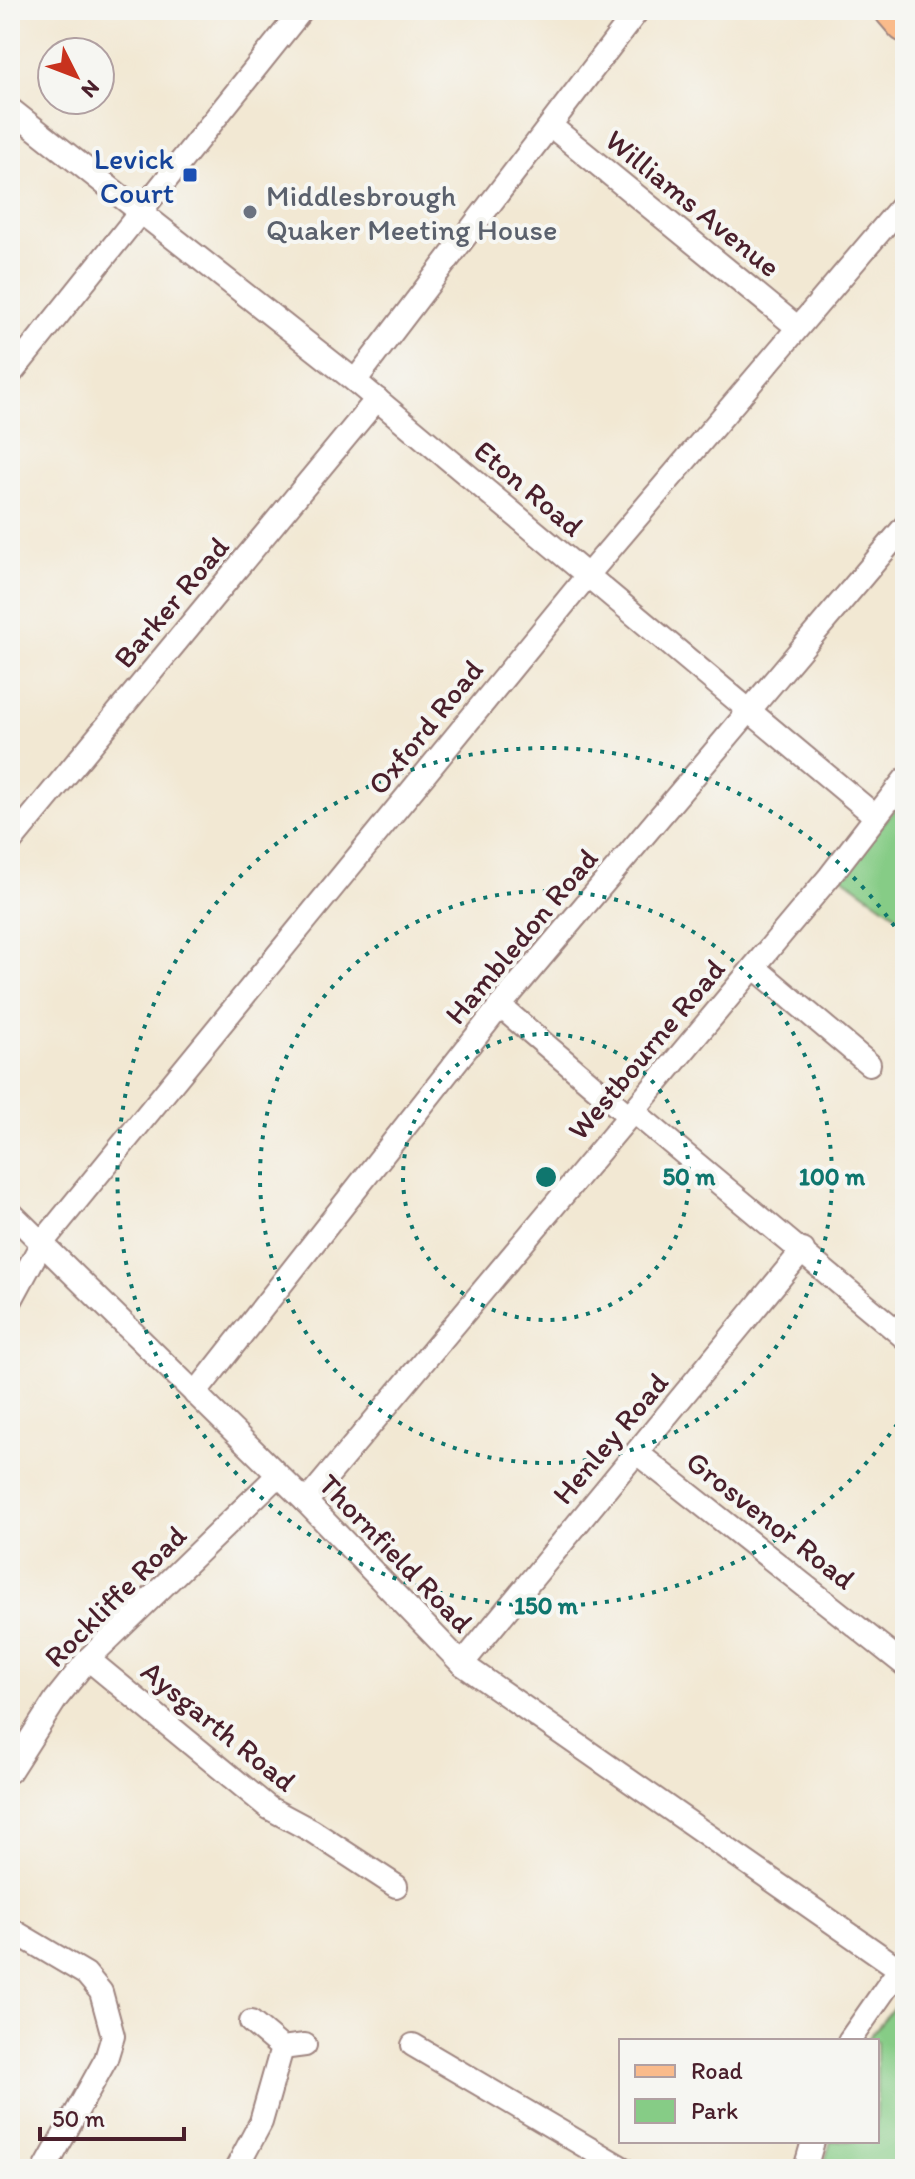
<svg xmlns="http://www.w3.org/2000/svg" width="915" height="2179" viewBox="0 0 915 2179" font-family="Itim,sans-serif">
<style>
.green{fill:#86cc86;stroke:#687658;stroke-width:2}
.lines{fill:none;stroke-linecap:round;stroke-linejoin:round}
.street-casing{stroke:#9e847f;stroke-width:26}
.primary-casing{stroke:#9e847f;stroke-width:40}
.street{stroke:#fff;stroke-width:22}
.primary{stroke:#fabb8b;stroke-width:36}
.ring{fill:none;stroke:#0f766e;stroke-width:4;stroke-dasharray:4 8}
.transit-dot{fill:#1a4fb4;stroke:#f6f6f2;stroke-width:3}
.worship-dot{fill:#6b7280;stroke:#f6f6f2;stroke-width:3}
.labels{text-anchor:middle;dominant-baseline:central;stroke-width:8;stroke-linejoin:round;paint-order:stroke}
.transit-label{font-size:30px;fill:#164399;stroke:#f6f6f2;text-anchor:end}
.worship-label{font-size:30px;fill:#5b616d;stroke:#f6f6f2;text-anchor:start}
.street-label{font-size:30px;fill:#4a1f2b;stroke:#f6f6f2}
.centre{fill:#0f766e;stroke:#f6f6f2;stroke-width:4}
.ring-label{font-size:24px;text-anchor:middle;font-weight:bold;fill:#0f766e;stroke:#f6f6f2;stroke-width:8;stroke-linejoin:round;paint-order:stroke}
</style>
<rect width="100%" height="100%" fill="#f6f6f2"/>
<filter id="ink" filterUnits="userSpaceOnUse"><feTurbulence type="fractalNoise" baseFrequency=".0125" numOctaves="2"/><feDisplacementMap in="SourceGraphic" scale="16" xChannelSelector="R" yChannelSelector="G"/><feConvolveMatrix kernelMatrix="1 2 1 2 8 2 1 2 1" color-interpolation-filters="sRGB"/></filter>
<filter id="wash" filterUnits="userSpaceOnUse"><feTurbulence type="fractalNoise" baseFrequency=".006" numOctaves="4" result="noise"/><feDisplacementMap in="SourceGraphic" scale="32" xChannelSelector="R" yChannelSelector="G"/><feGaussianBlur stdDeviation="1.8" result="paint"/><feColorMatrix in="noise" values="0 0 0 0 0 0 0 0 0 0 0 0 0 0 0 0 0 1.4 0 .05"/><feComposite in="paint" operator="in"/></filter>
<g filter="url(#wash)">
<rect width="100%" height="100%" fill="#f2e8d3"/>
<g class="green">
<path d="M905,797v124l-65,-46z"/>
<path d="M905,1993v176h-83l9,-28h46v-100h-11z"/>
</g>
</g>
<g filter="url(#ink)">
<g class="lines">
<g class="street-casing">
<g id="street">
<path d="M10,109l345,272 519,434"/>
<path d="M551,126l246,201"/>
<path d="M10,375l292,-365"/>
<path d="M355,381l283,-371"/>
<path d="M10,843l367,-444"/>
<path d="M754,967l115,97"/>
<path d="M500,1006l129,110"/>
<path d="M633,1111l272,227"/>
<path d="M10,1212l296,290 156,162 436,304"/>
<path d="M10,1302l32,-59 545,-667 318,-374"/>
<path d="M195,1394l305,-388 405,-480"/>
<path d="M637,1453l268,212"/>
<path d="M306,1502l524,-626 75,-97"/>
<path d="M88,1659l181,149 43,23 84,55"/>
<path d="M462,1664l341,-414"/>
<path d="M10,1771l46,-72 32,-40 190,-184"/>
<path d="M10,1929l76,45 15,18 12,44 -7,23 -61,110"/>
<path d="M849,2041l56,-80"/>
<path d="M413,2045l211,124"/>
<path d="M282,2048l23,-3"/>
<path d="M236,2169l25,-47 21,-74 -31,-26"/>
<path d="M805,2169l8,-28"/>
</g>
</g>
<g class="primary-casing">
<path id="primary" d="M893,10l12,14"/>
</g>
<use href="#street" class="street"/>
<use href="#primary" class="primary"/>
</g>
</g>
<g class="ring">
<circle cx="546" cy="1177" r="143"/>
<circle cx="546" cy="1177" r="286"/>
<path d="M904 1414A429 429 0 1 1 904 940"/>
</g>
<rect class="transit-dot" x="182" y="167" width="16" height="16" rx="4"/>
<circle class="worship-dot" cx="250" cy="212" r="8"/>
<g class="labels">
<g class="transit-label">
<text x="174" y="158">Levick<tspan x="174" dy="34">Court</tspan></text>
</g>
<g class="worship-label">
<text x="266" y="195">Middlesbrough<tspan x="266" dy="34">Quaker Meeting House</tspan></text>
</g>
<g class="street-label">
<text transform="translate(693 203) rotate(39)">Williams Avenue</text>
<text transform="translate(529 488) rotate(40)">Eton Road</text>
<text transform="translate(171 602) rotate(-50)">Barker Road</text>
<text transform="translate(425 727) rotate(-51)">Oxford Road</text>
<text transform="translate(521 936) rotate(-50)">Hambledon Road</text>
<text transform="translate(646 1049) rotate(-50)">Westbourne Road</text>
<text transform="translate(610 1438) rotate(-50)">Henley Road</text>
<text transform="translate(771 1520) rotate(38)">Grosvenor Road</text>
<text transform="translate(396 1553) rotate(46)">Thornfield Road</text>
<text transform="translate(115 1596) rotate(-45)">Rockliffe Road</text>
<text transform="translate(219 1726) rotate(39)">Aysgarth Road</text>
</g>
</g>
<circle cx="546" cy="1177" r="12" class="centre"/>
<g class="ring-label">
<text x="689" y="1185">50 m</text>
<text x="832" y="1185">100 m</text>
<text x="546" y="1614">150 m</text>
</g>
<rect width="915" height="2179" fill="none" stroke="#f6f6f2" stroke-width="40"/>
<rect x="619" y="2039" width="260" height="104" fill="#f6f6f2" stroke="#b1a0a2" stroke-width="2"/>
<rect x="635" y="2065" width="40" height="12" fill="#fabb8b" stroke="#b1a0a2" stroke-width="2"/>
<text x="691" y="2079" font-size="24" fill="#4a1f2b">Road</text>
<rect x="635" y="2099" width="40" height="24" fill="#86cc86" stroke="#b1a0a2" stroke-width="2"/>
<text x="691" y="2119" font-size="24" fill="#4a1f2b">Park</text>
<g transform="translate(76 76) rotate(132)"><circle r="38" fill="#f6f6f2" stroke="#b1a0a2" stroke-width="2"/>
<path d="M0-6L14 30L0 20L-14 30Z" fill="#c8321e"/>
<text y="-12" font-size="22" font-weight="bold" text-anchor="middle" fill="#4a1f2b">N</text>
</g>
<path d="M40 2127v12h144v-12" fill="none" stroke="#4a1f2b" stroke-width="4"/>
<text x="52" y="2127" font-size="24" fill="#4a1f2b" stroke="#f6f6f2" stroke-width="6" paint-order="stroke">50 m</text>
</svg>
